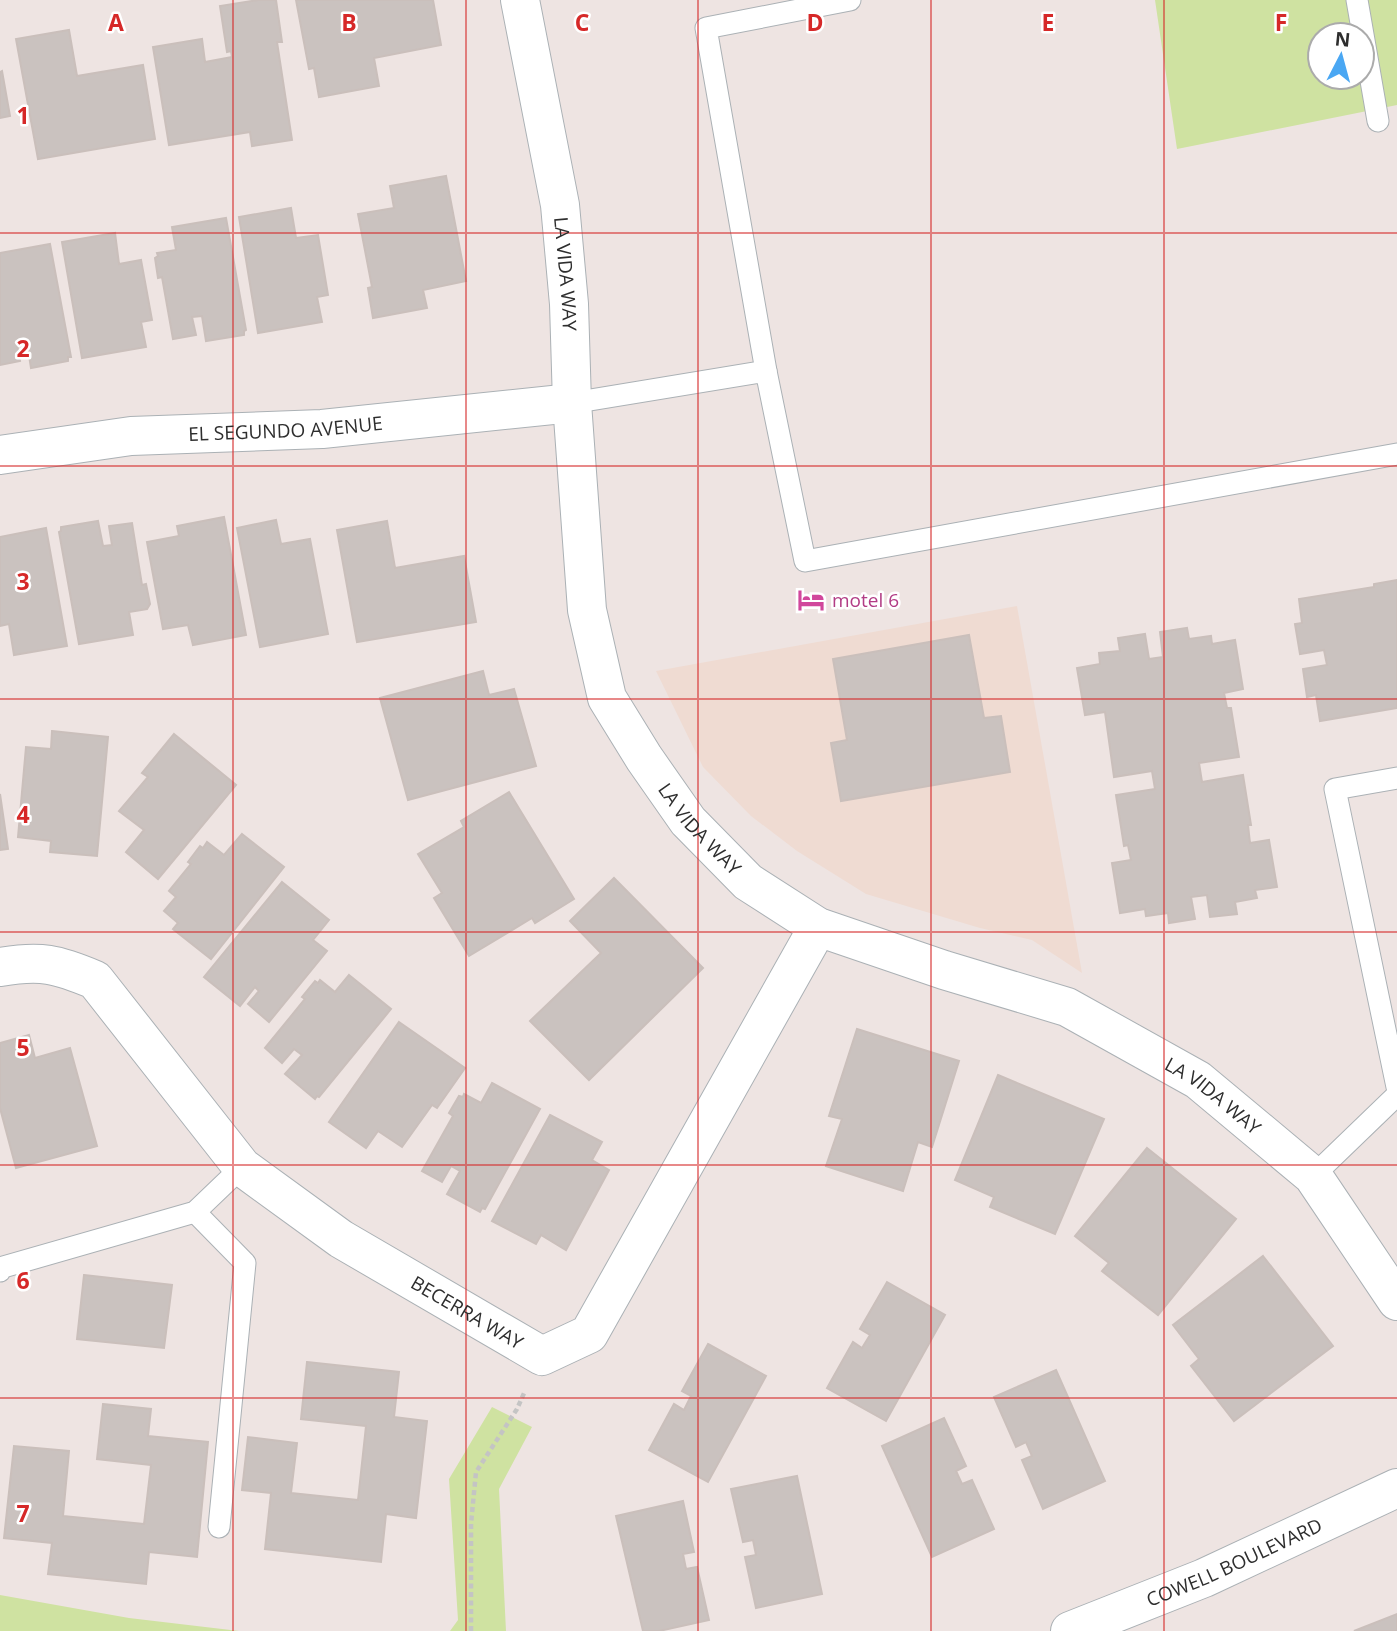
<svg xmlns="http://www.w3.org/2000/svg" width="1397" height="1631" viewBox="0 0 1397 1631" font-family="'Open Sans',sans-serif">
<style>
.education{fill:#efdbd2}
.green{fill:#cfe2a1;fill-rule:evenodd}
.building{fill:#cac2bf;stroke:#cabfbb;stroke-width:2}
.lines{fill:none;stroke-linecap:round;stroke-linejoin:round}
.lane-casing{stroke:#abb1b5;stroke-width:23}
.street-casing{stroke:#abb1b5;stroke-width:40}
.secondary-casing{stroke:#abb1b5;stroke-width:40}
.path{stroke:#c4c4c4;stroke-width:4.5;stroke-dasharray:5 3.5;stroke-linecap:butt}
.lane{stroke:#fff;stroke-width:21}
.street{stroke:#fff;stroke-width:38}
.secondary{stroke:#fff;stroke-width:38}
.grid{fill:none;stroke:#d62828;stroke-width:2;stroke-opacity:0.55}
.labels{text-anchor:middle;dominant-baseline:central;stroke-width:5;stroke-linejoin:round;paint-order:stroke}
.street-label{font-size:19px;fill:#2e2e2e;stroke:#fff}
.hotel-label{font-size:19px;fill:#b23c85;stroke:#fff;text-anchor:start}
.grid-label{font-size:23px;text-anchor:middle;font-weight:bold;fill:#d62828;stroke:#fff;stroke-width:5;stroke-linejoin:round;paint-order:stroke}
</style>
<rect width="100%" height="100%" fill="#eee4e2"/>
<path class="education" d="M1017,606l65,367 -50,-33 -52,-12 -114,-34 -69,-43 -46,-35 -48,-49 -47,-96z"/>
<g class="green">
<path d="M1155,0h242v105l-220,44zM1320,35h42v42h-42z"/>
<path d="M492,1407l40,20 -33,62 7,142h-56l8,-11 -9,-141z"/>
<path d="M0,1595l129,23 110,13h-239z"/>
</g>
<g class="building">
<path d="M258,0h18l6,42h-5l15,98 -40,6 -2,-14 -81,13 -16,-98 49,-8 3,23 27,-5 -1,-6 -4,1 -7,-46z"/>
<path d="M296,0h137l8,45 -67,13 5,28 -60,11 -5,-29 -5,1z"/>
<path d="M69,30l8,46 66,-11 12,74 -117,20 -22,-120z"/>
<path d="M2,71l8,45 -10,2v-46z"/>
<path d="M446,176l20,105 -43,9 4,18 -54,10 -5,-30 4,-1 -14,-73 36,-6 -4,-22z"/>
<path d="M291,208l5,30 22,-3 10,60 -11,2 5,25 -64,11 -19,-116z"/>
<path d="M226,218l20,112 -2,1v4l-38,6 -4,-25 -10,1 4,18 -23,4 -11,-62 -4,1 -3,-20 3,-2 -1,-3 19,-3 -4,-23z"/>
<path d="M115,233l4,31 22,-4 11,60 -11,2 5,25 -64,11 -20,-116z"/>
<path d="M50,244l21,113h-3v4l-37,7 -4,-25 -10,1 3,17 -20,4v-112z"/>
<path d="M224,517l22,118 -53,10 -5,-20 -25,4 -16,-87 32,-6 -2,-10z"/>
<path d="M276,520l5,24 29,-5 18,95 -68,13 -23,-119z"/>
<path d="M98,521l5,25 9,-1 -3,-19 23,-3 10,62 4,-1 4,20 -3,5 -18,3 4,23 -54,9 -20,-112 2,-1v-4z"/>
<path d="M387,521l8,47 69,-12 12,66 -119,20 -20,-112z"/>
<path d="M46,528l21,118 -53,9 -5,-31 -9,2v-89z"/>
<path d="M1397,580v128l-77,13 -4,-26 -9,2 -4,-28 24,-4 -3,-15 -24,4 -5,-30 7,-1 -3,-24 75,-12v-3z"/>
<path d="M1187,628l2,11 22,-3 1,8 23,-4 8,49 -19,4 3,15h4l8,49 -40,6 3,19 41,-7 8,50h-3l2,18 19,-3 8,47 -22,3 2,8 -22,4 2,12 -27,3 -3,-22 -16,2 4,22 -26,4 -1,-10 -22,3 -1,-7 -25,4 -8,-50 19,-3 -3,-15 -4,1 -8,-51 39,-6 -3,-18 -38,6 -9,-65 -20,3 -8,-47 23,-4 -1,-11 21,-2 -2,-13 27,-4 4,25 14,-2 -3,-25z"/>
<path d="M969,635l15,83 17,-2 9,56 -169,29 -10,-58 16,-3 -14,-81z"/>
<path d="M483,671l6,24 25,-6 22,77 -128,34 -28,-102z"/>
<path d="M52,731l56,6 -11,119 -47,-4 1,-11 -33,-4 8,-90 25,2z"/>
<path d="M174,734l62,51 -78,94 -32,-27 18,-22 -25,-19 29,-34 -6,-4z"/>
<path d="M509,792l65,107 -39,24 -3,-5 -63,38 -35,-58 8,-5 -24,-39 46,-27 -3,-6z"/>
<path d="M0,794l8,55 -8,1z"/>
<path d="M242,834l42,33 -73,92 -38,-30 5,-6 -14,-12 12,-14 -7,-6 22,-27 -3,-2 12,-16 3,2 4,-6 17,13z"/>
<path d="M614,878l89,90 -114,112 -59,-59 71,-68 -31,-32z"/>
<path d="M282,882l47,38 -16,20 14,11 -58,71 -21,-18 11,-13 -4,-4 -15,19 -36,-29z"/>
<path d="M349,975l42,34 -72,88 -2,-1 -2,3 -30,-25 17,-19 -8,-6 -12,14 -17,-15 40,-49 -3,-2 13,-16 3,2 2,-3 15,12z"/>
<path d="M399,1022l66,46 -28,40 -5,-3 -30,42 -24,-16 -12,17 -37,-26z"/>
<path d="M857,1029l102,32 -27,86 -14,-5 -15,49 -77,-25 16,-47 -13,-3z"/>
<path d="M29,1035l6,23 35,-10 27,98 -81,22 -16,-60v-65z"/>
<path d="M998,1075l106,44 -49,115 -65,-27 4,-10 -39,-17z"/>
<path d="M492,1083l48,26 -55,100 -3,-1 -2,4 -33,-18 13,-23 -9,-5 -9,16 -20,-11 31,-55 -4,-3 10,-17 4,1 1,-3 17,9z"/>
<path d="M550,1115l52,27 -10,18 17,10 -43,80 -25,-15 -5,9 -44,-23z"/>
<path d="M1147,1148l89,71 -78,96 -56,-44 7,-8 -34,-27z"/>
<path d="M1263,1256l70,90 -99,75 -43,-55 8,-7 -26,-34z"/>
<path d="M84,1275l88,10 -8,63 -87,-9z"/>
<path d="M887,1282l58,33 -59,106 -59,-33 26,-46 9,6 8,-13 -10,-6z"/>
<path d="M708,1344l58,32 -58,106 -59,-32 25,-46 10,6 7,-14 -9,-5z"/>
<path d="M307,1362l92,10 -5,45 33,4 -11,97 -30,-4 -5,48 -116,-13 6,-56 -29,-3 6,-53 49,6 -6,50 67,7 8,-74 -65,-7z"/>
<path d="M1056,1370l49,111 -62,28 -21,-49 10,-4 -6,-14 -10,5 -22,-50z"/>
<path d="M103,1404l48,5 -3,27 60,6 -11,115 -48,-5 -3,32 -98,-10 4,-31 -48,-5 10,-92 55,5 -6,65 81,8 7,-59 -54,-6z"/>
<path d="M944,1418l22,48 -10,5 6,13 10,-4 22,49 -62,28 -50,-111z"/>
<path d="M797,1476l25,118 -66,14 -11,-51 11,-2 -3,-15 -10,2 -12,-53z"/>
<path d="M683,1501l11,51 -11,2 3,15 11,-2 12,53 -50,11h-16l-27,-115z"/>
<path d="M1397,1614v17h-43z"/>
</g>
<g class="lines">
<g class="lane-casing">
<g id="lane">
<path d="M1357,0l21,121"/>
<path d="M766,371l-60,-343 144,-28"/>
<path d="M572,403l194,-32 39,190 592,-107"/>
<path d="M1397,778l-62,11 62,298"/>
<path d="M1313,1176l84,-81"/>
<path d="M195,1212l50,51 -26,264"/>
<path d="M0,1271v-3l195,-56 47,-45"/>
</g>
</g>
<g class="street-casing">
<g id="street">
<path id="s1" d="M520,0l40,205 9,99 3,99 15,207 20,88 37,60 44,63 60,61 70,45 126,43 123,37 131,73 115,96 84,125"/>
<path id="s2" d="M0,455l131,-19 191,-7 250,-26"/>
<path id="s3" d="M0,967c41,-7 57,-3 95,13l147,187 99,72 201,117 47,-22 229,-407"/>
</g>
</g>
<g class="secondary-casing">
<g id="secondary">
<path id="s4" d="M1070,1631l134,-53 193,-90"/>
</g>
</g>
<path class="path" d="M471,1631v-107l5,-52 41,-63 8,-18"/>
<use href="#lane" class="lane"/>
<use href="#street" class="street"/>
<use href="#secondary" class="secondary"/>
</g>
<path class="grid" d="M233,0v1631M466,0v1631M698,0v1631M931,0v1631M1164,0v1631M0,233h1397M0,466h1397M0,699h1397M0,932h1397M0,1165h1397M0,1398h1397"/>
<defs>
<g id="hotel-bare" transform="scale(2.1)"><path d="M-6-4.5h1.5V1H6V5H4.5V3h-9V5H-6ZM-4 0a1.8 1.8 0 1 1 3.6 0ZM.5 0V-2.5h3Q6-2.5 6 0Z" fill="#d1479c" stroke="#fff" stroke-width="2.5" paint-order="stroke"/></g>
</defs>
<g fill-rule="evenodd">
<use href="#hotel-bare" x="811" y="600"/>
</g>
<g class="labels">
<g class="street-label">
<text stroke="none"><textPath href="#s1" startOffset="278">LA VIDA WAY</textPath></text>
<text stroke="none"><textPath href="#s2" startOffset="287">EL SEGUNDO AVENUE</textPath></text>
<text stroke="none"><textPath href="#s1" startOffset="866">LA VIDA WAY</textPath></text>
<text stroke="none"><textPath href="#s1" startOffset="1454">LA VIDA WAY</textPath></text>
<text stroke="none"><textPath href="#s3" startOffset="604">BECERRA WAY</textPath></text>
<text stroke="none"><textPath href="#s4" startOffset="178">COWELL BOULEVARD</textPath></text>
</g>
<g class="hotel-label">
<text x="832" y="600">motel 6</text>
</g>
</g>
<g class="grid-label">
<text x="116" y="31">A</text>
<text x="349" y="31">B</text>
<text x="582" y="31">C</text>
<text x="815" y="31">D</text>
<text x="1048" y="31">E</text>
<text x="1281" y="31">F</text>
<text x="23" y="124">1</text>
<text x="23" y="357">2</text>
<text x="23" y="590">3</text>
<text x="23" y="823">4</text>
<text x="23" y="1056">5</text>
<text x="23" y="1289">6</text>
<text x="23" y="1522">7</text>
</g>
<g transform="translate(1341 56) rotate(6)"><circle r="33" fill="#ffffff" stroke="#ababab" stroke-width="2"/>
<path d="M0-5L12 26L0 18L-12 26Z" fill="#4aa7f3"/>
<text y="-10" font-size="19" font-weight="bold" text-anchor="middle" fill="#2e2e2e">N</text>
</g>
</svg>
